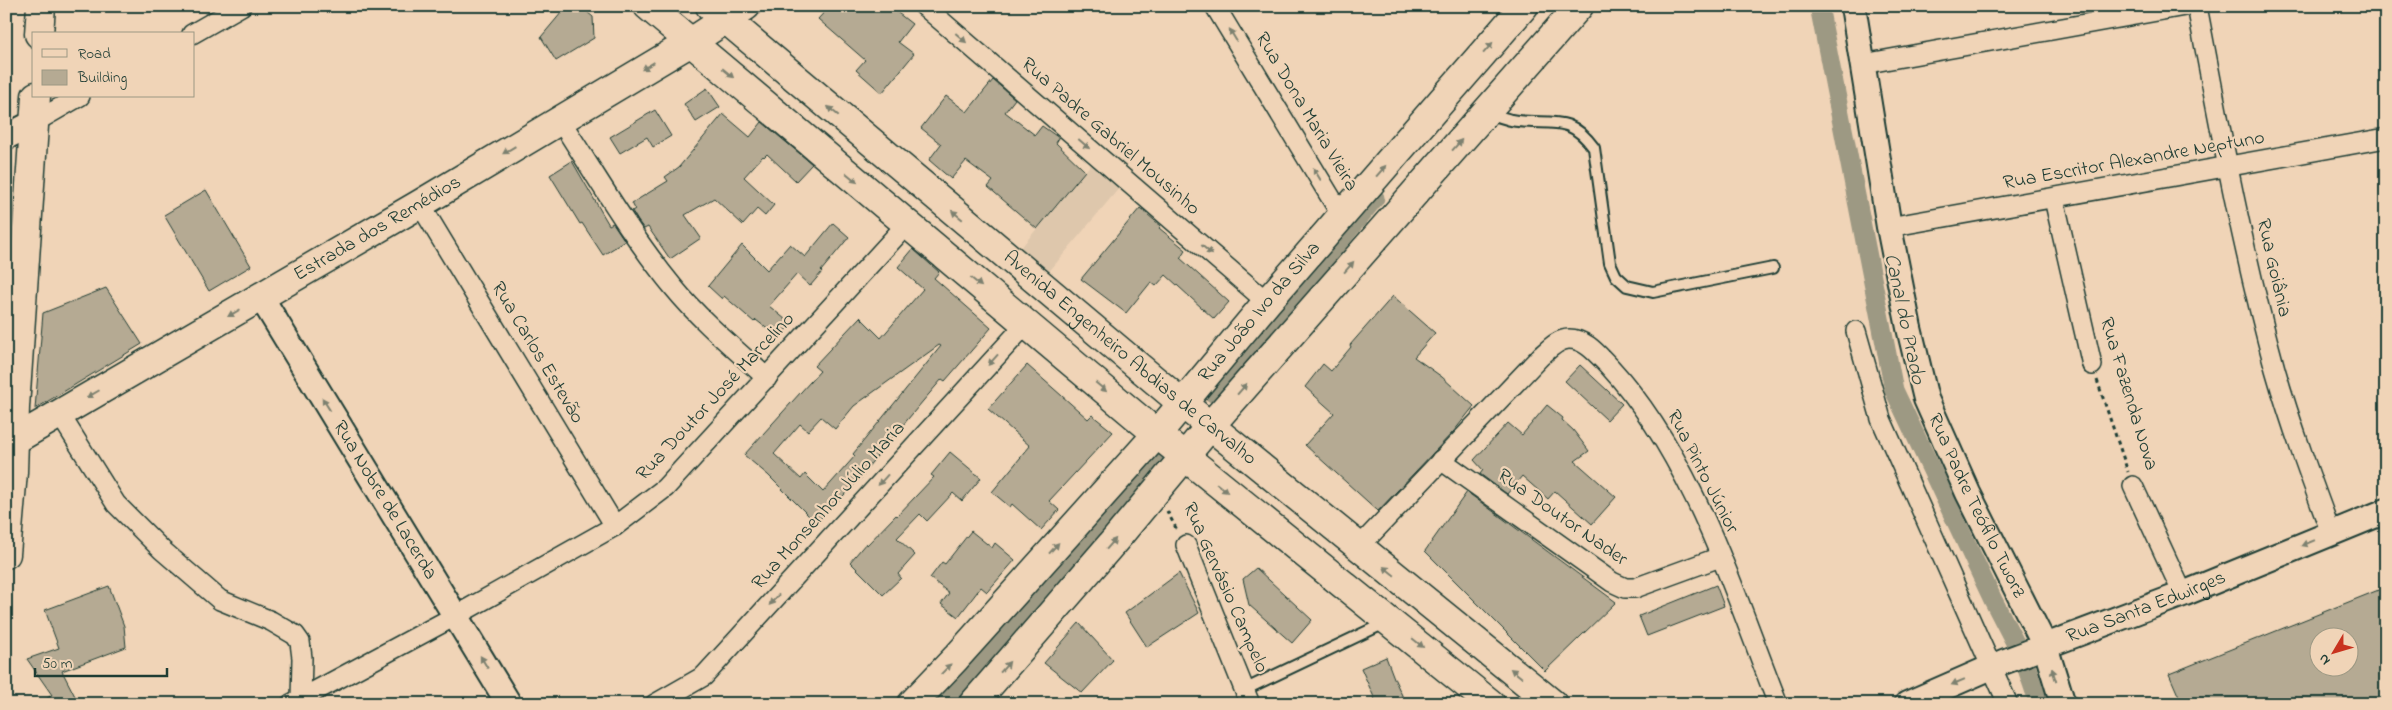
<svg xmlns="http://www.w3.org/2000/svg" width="2392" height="710" viewBox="0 0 2392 710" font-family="'Indie Flower',sans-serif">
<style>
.built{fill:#dec7ac}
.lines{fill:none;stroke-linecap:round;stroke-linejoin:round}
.canal{stroke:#9d9983;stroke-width:19}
.building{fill:#b5aa93;stroke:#1f3d34;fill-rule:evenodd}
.service-casing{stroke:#1f3d34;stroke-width:14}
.minor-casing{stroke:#1f3d34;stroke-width:22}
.tertiary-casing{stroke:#1f3d34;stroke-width:28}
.primary-casing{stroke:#1f3d34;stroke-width:31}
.trunk-casing{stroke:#1f3d34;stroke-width:31}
.path{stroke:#1f3d34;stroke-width:3;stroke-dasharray:4 4;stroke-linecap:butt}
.service{stroke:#f0d4b7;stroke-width:10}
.minor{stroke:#f0d4b7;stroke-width:19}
.tertiary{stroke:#f0d4b7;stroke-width:24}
.primary{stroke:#f0d4b7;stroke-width:28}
.trunk{stroke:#f0d4b7;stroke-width:28}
.oneway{fill:#7d816f}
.labels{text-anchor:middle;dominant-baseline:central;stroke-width:4.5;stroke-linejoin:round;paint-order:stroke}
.street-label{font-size:20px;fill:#1f3d34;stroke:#f0d4b7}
.water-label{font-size:21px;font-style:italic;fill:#324b40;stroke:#f0d4b7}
</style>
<rect width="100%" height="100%" fill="#f0d4b7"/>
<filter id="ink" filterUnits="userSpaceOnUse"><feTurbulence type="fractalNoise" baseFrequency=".02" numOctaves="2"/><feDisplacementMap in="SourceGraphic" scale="10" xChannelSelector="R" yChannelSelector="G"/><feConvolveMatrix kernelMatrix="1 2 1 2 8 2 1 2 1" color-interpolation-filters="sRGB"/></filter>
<g filter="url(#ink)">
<path class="built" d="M1092,163l28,24 -73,87 -28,-24z"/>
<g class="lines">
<g class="canal">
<path d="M1819,6l75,384 99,210 31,60 15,44"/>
<path d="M1213,393l162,-195"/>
<path d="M944,704l213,-244"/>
</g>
</g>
<g class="building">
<path d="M567,6h13l13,11 1,21 -38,23 -15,-24z"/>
<path d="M830,6h59l23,18 -14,18 16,12 -32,39 -26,-23 9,-10 -47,-41z"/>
<path d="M993,80l22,19 -10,13 30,23 7,-9 17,12 -3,5 29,28 -48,58 -49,-42 5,-6 -27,-20 -15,18 -22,-19 12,-16 -20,-16 25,-32 21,16z"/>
<path d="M707,88l13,19 -24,15 -12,-18z"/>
<path d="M655,110l16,26 -18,11 -6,-10 -27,16 -10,-16z"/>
<path d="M723,114l27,23 12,-15 50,42 -16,17 -29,-27 -3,3 -1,-1 -19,21 30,28 -9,11 -8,-7 -14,16 -29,-27 -29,17 16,23 -31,21 -22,-32 -4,2 -6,-8 -6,-10 3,-2 -3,-6 36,-22 -3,-4 14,-10z"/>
<path d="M572,161l37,64 4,-2 12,18 -22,14 -21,-32 -2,1 -30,-49z"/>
<path d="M206,190l45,76 -42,25 -45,-76z"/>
<path d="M1140,208l21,18 -2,2 27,22 -6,8 49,44 -15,17 -48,-44 -10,11 -5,-4 -25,31 -45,-34z"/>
<path d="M833,223l16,14 -28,34 1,1 -12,14 -13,-12 -28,32 22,18 -12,14 -23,-18 -2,2 -30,-26 -2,3 -14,-13 34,-41 25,25 23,-26 15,13z"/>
<path d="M913,249l26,23 -5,6 57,50 -46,53 -3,-2 -19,22 -61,73 2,1 -48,48 -48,-48 -24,-20 76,-84 -6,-5 46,-49 21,21 42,-49 -25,-22zM939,345l2,1 -88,108 2,2 -32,36 -18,-18 -4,5 -27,-25 26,-30 8,7 13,-14 14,12 19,-23z"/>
<path d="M106,288l36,56 -107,65 8,-96z"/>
<path d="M1393,296l42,37 -21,24 28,20 32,29 -20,25 -76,80 -73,-66 29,-32 -29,-26 18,-23 8,7 20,-24 -1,-2z"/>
<path d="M1027,365l61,54 4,-4 21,17 -64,69 10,9 -18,20 -29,-26 -2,3 -18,-15 38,-46 -42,-37z"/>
<path d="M1580,365l42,39 -15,16 -42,-39z"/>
<path d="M1547,405l16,13 -1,2 11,10 16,21 -14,10 41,36 -24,27 -37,-33 -7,8 -26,-23 -15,18 -27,-20 3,-4 -9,-10 34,-37 14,12z"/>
<path d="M950,452l31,26 -19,23 -9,-8 -26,28 -7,-7 -23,24 18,17 -17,19 3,4 -18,17 -33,-33 16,-19 1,2 29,-30 1,1 37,-39 -3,-2z"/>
<path d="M1467,492l149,110 -71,69 -120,-120z"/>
<path d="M971,531l21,17 3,-5 20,17 -28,32 -6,-5 -23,30 -17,-13 8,-11 -19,-15 12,-16 3,2z"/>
<path d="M1256,568l56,52 -20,23 -43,-38 -6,-26z"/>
<path d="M1179,573l20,40 -52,34 -22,-34z"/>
<path d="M1716,585l8,21 -77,30 -8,-20z"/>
<path d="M109,586l15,40 2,21 -64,24 17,33h-41l14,-9 -25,-36 32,-11 -14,-38z"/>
<path d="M2386,587v117h-204l-13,-30zM2320,638h30v30h-30z"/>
<path d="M1079,623l34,37 -31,33 -38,-30z"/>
<path d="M1386,657l8,21 12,26h-29l-16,-36z"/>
</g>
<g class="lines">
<g class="service-casing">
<g id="service">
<path d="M1489,113c7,3 15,5 22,7 38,7 56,-9 83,28l16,115 6,13 11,10 26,6 120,-24"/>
<path d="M1244,690l143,-68"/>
</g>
</g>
<g class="minor-casing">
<g id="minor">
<path d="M924,6l343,296"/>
<path d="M1215,6l127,210"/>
<path d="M2197,6c23,122 45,243 78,363 16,56 36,110 56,164"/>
<path d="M192,34l49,-28"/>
<path d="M1863,64l322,-58"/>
<path d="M560,120c37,57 71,116 114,168 27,33 61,61 93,90"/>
<path d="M35,122l45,-26"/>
<path d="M2054,199l38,166"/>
<path d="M420,204l195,322"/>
<path d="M1889,227l497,-89"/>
<path d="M1856,331l25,88 127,285"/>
<path d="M59,413l57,91 46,46 58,50 51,21 24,14 5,7 2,16 -1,41"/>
<path d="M1441,460l171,122 13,6h10l85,-31"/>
<path d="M2133,486l50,108"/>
<path d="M1186,545l64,159"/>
<path d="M1359,547l182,-191c8,-7 17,-17 28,-17 17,0 29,16 40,27 84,91 124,224 169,338"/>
<path d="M291,704l166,-89 158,-89 50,-38 242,-264"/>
<path d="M655,704l49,-28 322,-352"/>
</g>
</g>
<g class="tertiary-casing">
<g id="tertiary">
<path id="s1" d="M1853,6l36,221 20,101 17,71 42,94 77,153 18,58"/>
<path d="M6,137l29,-15"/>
<path id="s2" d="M261,297l248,407"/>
<path id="s3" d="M1907,704l96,-42 180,-68 203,-83"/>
</g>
</g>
<g class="primary-casing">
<g id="primary">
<path d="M39,34l2,-28"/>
<path id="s4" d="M6,445l414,-241 271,-162 55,-36"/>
<path d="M6,554l7,-82 2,-65 21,-311"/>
<path id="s5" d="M912,704l44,-46 201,-224 110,-132 257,-296"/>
<path d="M973,704l143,-165 94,-113 369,-420"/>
</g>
</g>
<g class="trunk-casing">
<g id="trunk">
<path d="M648,6l509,428 334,270"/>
<path id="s6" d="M710,6l473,398 370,300"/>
</g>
</g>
<g class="path">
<path d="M2097,380l31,92"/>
<path d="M1167,511l10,19"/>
<path d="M2025,704l15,-6"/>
</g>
<use href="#service" class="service"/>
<use href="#minor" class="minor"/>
<use href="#tertiary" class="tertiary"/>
<use href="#primary" class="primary"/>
<use href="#trunk" class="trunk"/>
</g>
<defs><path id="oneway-solid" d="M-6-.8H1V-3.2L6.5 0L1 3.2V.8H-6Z" transform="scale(1.25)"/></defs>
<g class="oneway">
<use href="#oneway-solid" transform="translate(1233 35) rotate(-121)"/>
<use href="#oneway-solid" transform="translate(961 38) rotate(41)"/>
<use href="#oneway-solid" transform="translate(1488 48) rotate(-49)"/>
<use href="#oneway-solid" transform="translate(648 66) rotate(149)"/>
<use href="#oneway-solid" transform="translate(728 73) rotate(40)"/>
<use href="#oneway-solid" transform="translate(833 111) rotate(-140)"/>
<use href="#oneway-solid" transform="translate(1084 144) rotate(41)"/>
<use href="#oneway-solid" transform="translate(1457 145) rotate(-49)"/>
<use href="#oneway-solid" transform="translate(509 150) rotate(149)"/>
<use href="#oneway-solid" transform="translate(1381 171) rotate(-49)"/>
<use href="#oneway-solid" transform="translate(1317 174) rotate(-121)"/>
<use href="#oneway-solid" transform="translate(852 178) rotate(40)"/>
<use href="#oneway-solid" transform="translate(957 215) rotate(-140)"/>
<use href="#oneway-solid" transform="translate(1207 250) rotate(41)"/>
<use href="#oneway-solid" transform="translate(1349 267) rotate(-49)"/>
<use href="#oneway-solid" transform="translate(976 282) rotate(40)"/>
<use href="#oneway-solid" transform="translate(234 313) rotate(150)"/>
<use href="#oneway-solid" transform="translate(993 360) rotate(132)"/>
<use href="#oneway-solid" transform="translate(1101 387) rotate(40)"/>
<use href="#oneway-solid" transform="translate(1242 389) rotate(-49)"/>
<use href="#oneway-solid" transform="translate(93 394) rotate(150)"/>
<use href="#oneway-solid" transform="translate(326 404) rotate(-122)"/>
<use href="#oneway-solid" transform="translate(883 480) rotate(132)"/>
<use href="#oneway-solid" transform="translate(1222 488) rotate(38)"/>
<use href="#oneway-solid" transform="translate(2308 543) rotate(158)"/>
<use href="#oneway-solid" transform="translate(1111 544) rotate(-49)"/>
<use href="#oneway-solid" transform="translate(1054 548) rotate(-48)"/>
<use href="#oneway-solid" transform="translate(1389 571) rotate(-141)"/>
<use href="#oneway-solid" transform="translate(774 600) rotate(132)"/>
<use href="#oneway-solid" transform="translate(1418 643) rotate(39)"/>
<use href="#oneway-solid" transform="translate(484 662) rotate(-121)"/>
<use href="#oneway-solid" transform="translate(1005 667) rotate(-49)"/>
<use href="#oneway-solid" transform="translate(946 669) rotate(-46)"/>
<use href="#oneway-solid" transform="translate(1516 673) rotate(-141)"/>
<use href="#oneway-solid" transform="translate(2054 675) rotate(-108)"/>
<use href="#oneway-solid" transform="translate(1958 682) rotate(157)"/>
</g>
</g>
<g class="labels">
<g class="street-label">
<text transform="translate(1306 112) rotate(59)">Rua Dona Maria Vieira</text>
<text transform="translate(1110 137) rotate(41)">Rua Padre Gabriel Mousinho</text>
<text transform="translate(2134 161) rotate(-10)">Rua Escritor Alexandre Neptuno</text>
<text stroke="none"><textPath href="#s4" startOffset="430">Estrada dos Remédios</textPath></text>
<text transform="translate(2273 268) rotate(77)">Rua Goiânia</text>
<text stroke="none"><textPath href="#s5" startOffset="524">Rua João Ivo da Silva</textPath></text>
<text transform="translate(537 353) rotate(59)">Rua Carlos Estevão</text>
<text stroke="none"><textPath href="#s6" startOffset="548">Avenida Engenheiro Abdias de Carvalho</textPath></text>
<text transform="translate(2128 394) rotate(73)">Rua Fazenda Nova</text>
<text transform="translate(716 397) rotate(-47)">Rua Doutor José Marcelino</text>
<text transform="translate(1702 472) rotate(63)">Rua Pinto Júnior</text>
<text stroke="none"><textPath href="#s2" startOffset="238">Rua Nobre de Lacerda</textPath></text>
<text stroke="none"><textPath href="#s1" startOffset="518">Rua Padre Teófilo Tworz</textPath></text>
<text transform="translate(829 506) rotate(-48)">Rua Monsenhor Júlio Maria</text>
<text transform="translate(1562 518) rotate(35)">Rua Doutor Nader</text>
<text transform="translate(1225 588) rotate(66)">Rua Gervásio Campelo</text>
<text stroke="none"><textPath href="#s3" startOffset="258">Rua Santa Edwirges</textPath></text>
</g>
<g class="water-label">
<text transform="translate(1904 319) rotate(78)">Canal do Prado</text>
</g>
</g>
<rect width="2392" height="710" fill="none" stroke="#f0d4b7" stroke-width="25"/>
<rect x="12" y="12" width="2367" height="685" fill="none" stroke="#1f3d34" stroke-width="2" filter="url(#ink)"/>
<rect x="32" y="32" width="162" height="65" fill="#f0d4b7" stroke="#9c9883"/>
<rect x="42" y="49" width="25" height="8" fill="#f0d4b7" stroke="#9c9883"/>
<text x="78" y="58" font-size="15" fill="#1f3d34">Road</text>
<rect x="42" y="70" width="25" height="15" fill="#b5aa93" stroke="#9c9883"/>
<text x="78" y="82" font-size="15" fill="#1f3d34">Building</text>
<g transform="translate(2334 652) rotate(232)"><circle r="24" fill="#f0d4b7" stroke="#9c9883"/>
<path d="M0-4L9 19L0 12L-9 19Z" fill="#c8321e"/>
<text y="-8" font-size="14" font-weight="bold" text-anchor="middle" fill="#1f3d34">N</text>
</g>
<path d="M35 668v8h132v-8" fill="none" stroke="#1f3d34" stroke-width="2.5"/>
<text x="42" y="668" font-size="15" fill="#1f3d34" stroke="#f0d4b7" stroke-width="4" paint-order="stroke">50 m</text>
</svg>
